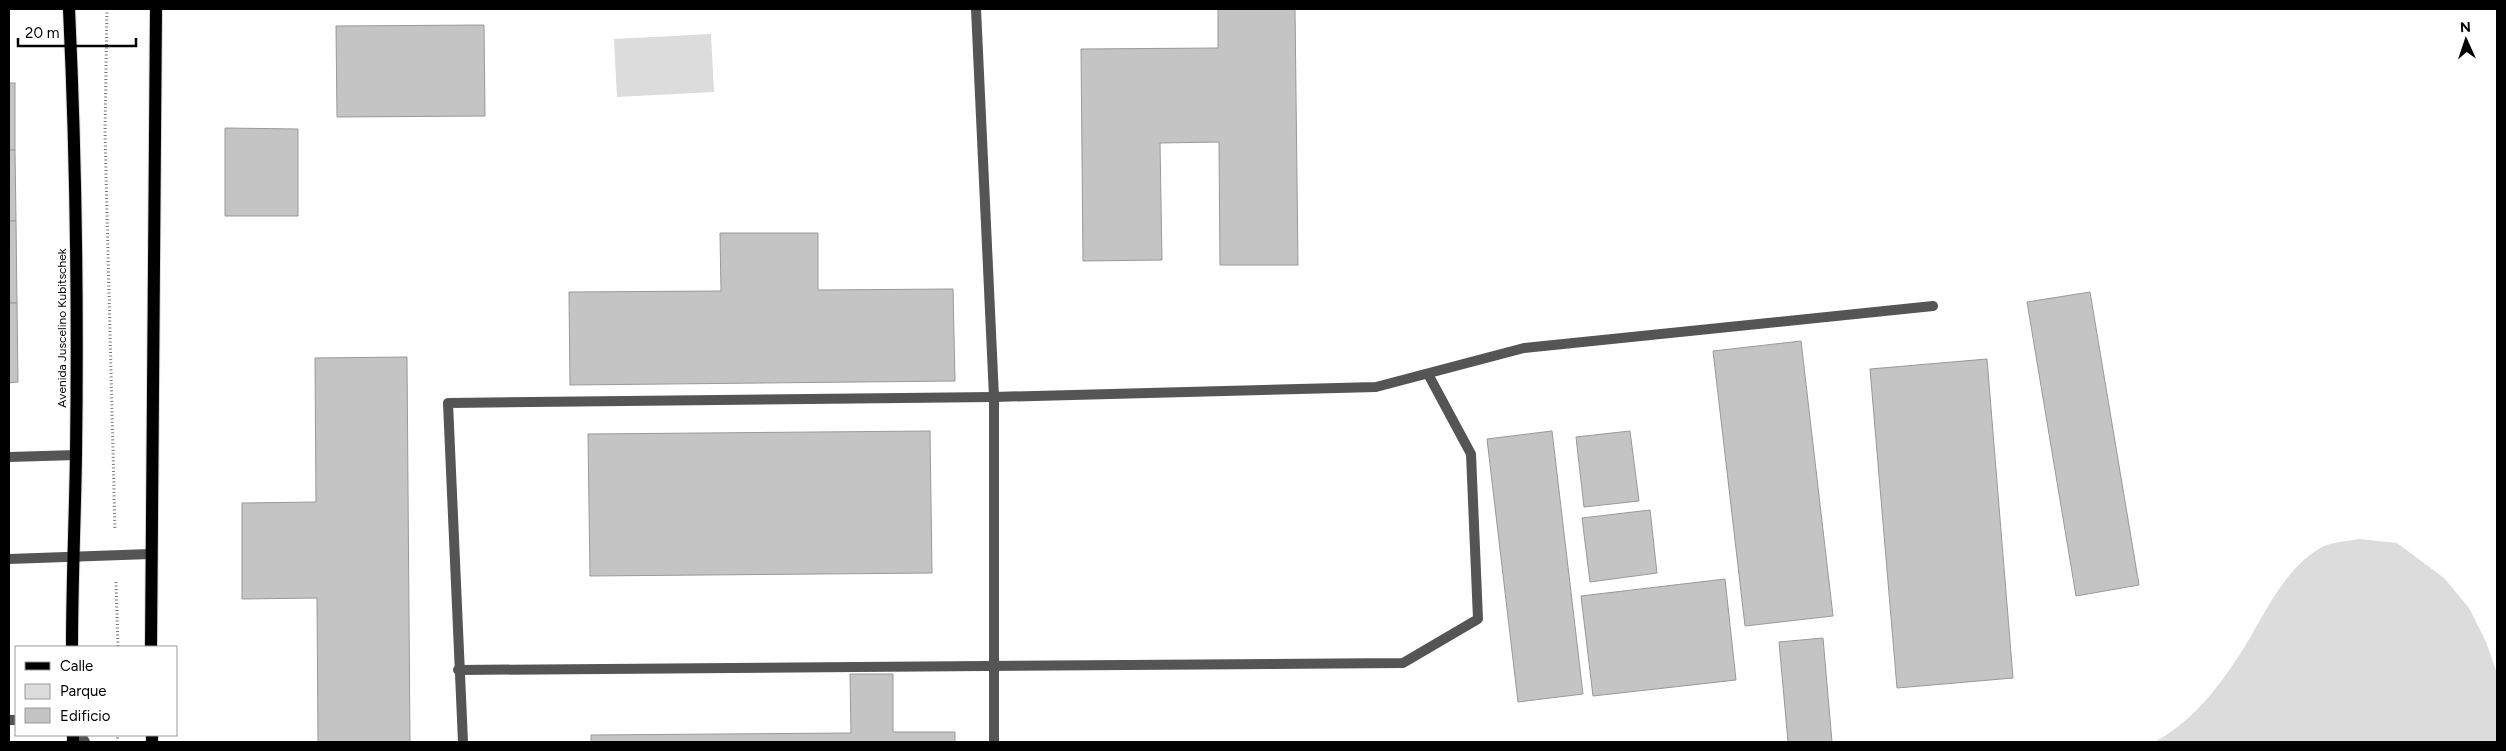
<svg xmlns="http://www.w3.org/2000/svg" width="2506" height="751" viewBox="0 0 2506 751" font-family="Figtree,sans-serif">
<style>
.green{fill:#dcdcdc}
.building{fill:#c4c4c4;stroke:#999}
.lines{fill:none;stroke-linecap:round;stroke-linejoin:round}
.primary-casing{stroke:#dbdbdb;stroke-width:14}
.path{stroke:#777;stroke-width:3;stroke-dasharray:1 2.5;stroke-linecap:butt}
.lane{stroke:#555;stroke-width:10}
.street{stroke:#555;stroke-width:10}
.primary{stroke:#000;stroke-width:12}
.labels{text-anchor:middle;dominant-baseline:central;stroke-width:4.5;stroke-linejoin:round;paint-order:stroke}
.street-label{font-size:12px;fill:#000;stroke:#fff}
</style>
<rect width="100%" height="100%" fill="#fff"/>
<g class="green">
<path d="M711,34l3,58 -97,5 -3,-58z"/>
<path d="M2359,539l38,4 47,35 25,30 17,34 11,31v69h-343c42,-21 74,-67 97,-106 18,-31 38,-71 71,-89 10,-5 26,-6 37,-8z"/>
</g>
<g class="building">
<path d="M1218,9h77l3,256h-78l-1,-123 -59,1 2,117 -79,1 -2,-212 137,-1z"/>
<path d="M484,25l1,91 -148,1 -1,-91z"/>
<rect x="9" y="83" width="6" height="67"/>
<path d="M225,128l73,1v87h-73z"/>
<path d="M9,150h6l1,71h-7z"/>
<path d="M9,221h7l1,82h-8z"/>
<path d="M720,233h98v57l135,-1 2,92 -385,4 -1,-93 152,-1z"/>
<path d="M2090,292l49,293 -63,11 -49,-294z"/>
<path d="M9,303h8l1,79 -9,1z"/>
<path d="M1801,341l32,275 -88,10 -32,-275z"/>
<path d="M407,357l3,385h-92l-1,-144 -75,1v-96l74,-1 -1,-144z"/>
<path d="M1987,359l26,319 -116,10 -27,-319z"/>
<path d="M930,431l2,142 -342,3 -2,-142z"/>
<path d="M1552,431l31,263 -65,8 -31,-263z"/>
<path d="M1630,431l9,70 -55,6 -8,-70z"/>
<path d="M1650,510l7,63 -67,9 -8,-64z"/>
<path d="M1725,579l11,101 -143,16 -12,-100z"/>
<path d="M1823,638l9,104h-44l-9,-100z"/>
<path d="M850,674h43v58h62v10h-364v-7l260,-2z"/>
</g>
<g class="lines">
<g class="primary-casing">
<g id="primary">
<path d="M69,9c7,148 9,297 7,446 -1,64 -4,128 -4,192"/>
<path d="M151,647l5,-638"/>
<path d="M73,735v7"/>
<path d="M152,735v7"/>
</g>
</g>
<g class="path">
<path d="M107,9l-2,124 10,397"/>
<path d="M116,582l2,65"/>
<path d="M117,742l1,-7"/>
</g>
<g class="lane">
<path d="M976,9l18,388v345"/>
<path d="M9,559l141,-5"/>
<path d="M458,670l945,-7 75,-44 -7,-165 -43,-80"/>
<path d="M9,720h7"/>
<path d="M81,735l4,7"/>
<path d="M463,742l-15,-339 546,-6 382,-10 148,-39 409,-42"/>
</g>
<path class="street" d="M9,457l67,-2"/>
<use href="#primary" class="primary"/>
</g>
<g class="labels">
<g class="street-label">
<text transform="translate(62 328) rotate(-90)">Avenida Juscelino Kubitschek</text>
</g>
</g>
<rect width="2506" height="751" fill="none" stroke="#000000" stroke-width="20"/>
<rect x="15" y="646" width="162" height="90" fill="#ffffff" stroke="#999999"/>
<rect x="25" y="662" width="25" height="8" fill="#000000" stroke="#999999"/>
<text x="60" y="671" font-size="15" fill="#000000">Calle</text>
<rect x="25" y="684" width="25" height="15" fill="#dcdcdc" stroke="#999999"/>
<text x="60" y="696" font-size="15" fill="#000000">Parque</text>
<rect x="25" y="708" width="25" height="15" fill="#c4c4c4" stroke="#999999"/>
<text x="60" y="721" font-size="15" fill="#000000">Edificio</text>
<g transform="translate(2466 40) rotate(357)" stroke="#ffffff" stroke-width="4" paint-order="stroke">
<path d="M0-4L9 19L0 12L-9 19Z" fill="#000000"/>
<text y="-8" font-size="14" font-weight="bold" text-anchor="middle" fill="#000000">N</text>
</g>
<path d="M18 38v8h118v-8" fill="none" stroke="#000000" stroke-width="2.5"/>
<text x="25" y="38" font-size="15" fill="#000000" stroke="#ffffff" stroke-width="4" paint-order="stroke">20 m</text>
</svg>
